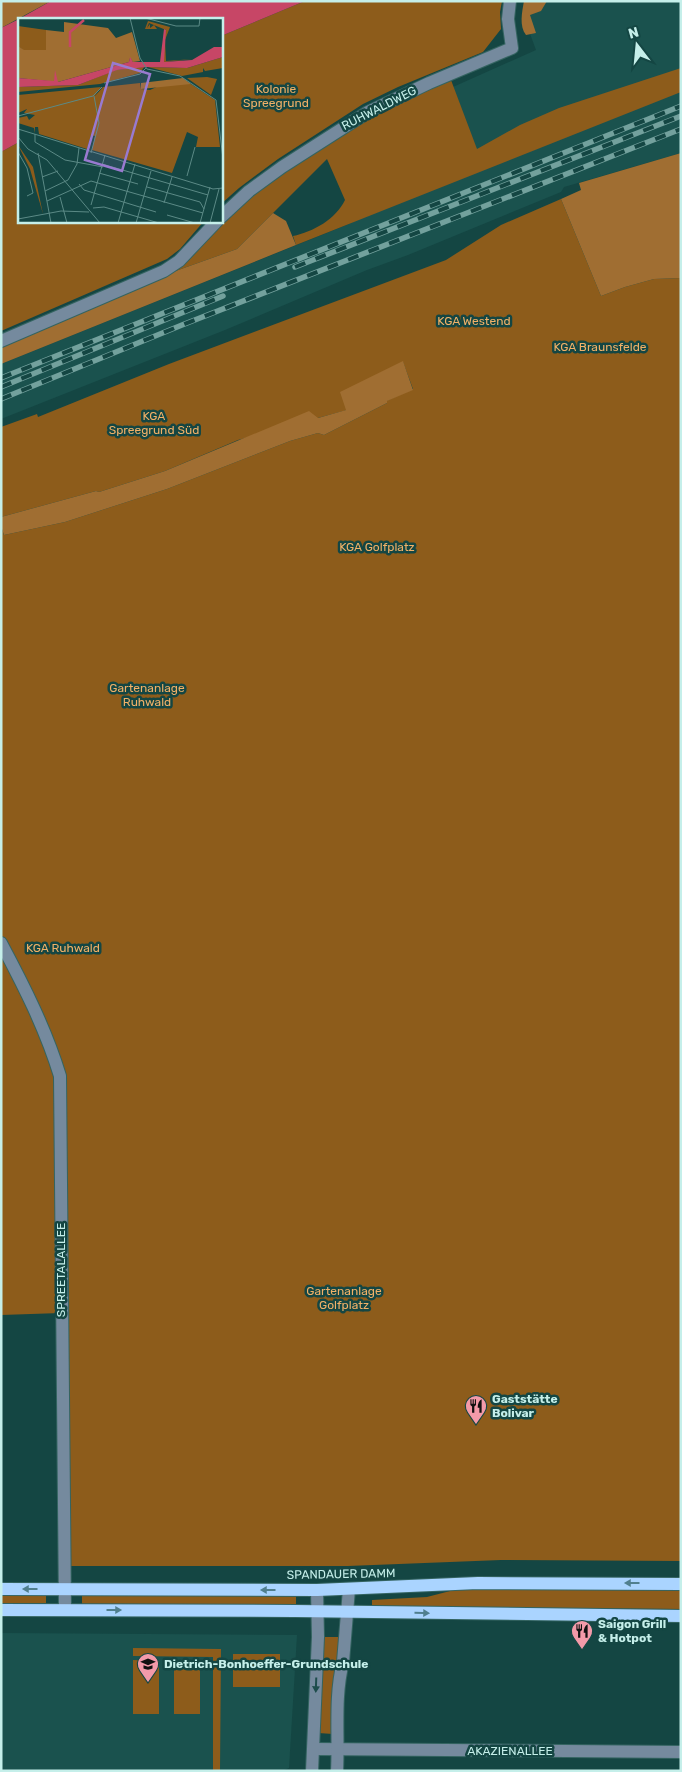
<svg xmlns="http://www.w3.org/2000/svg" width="682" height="1772" viewBox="0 0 682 1772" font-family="Rubik,sans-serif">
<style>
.built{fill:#1a524e}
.green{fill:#8d5c1b}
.forest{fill:#a06e32}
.water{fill:#c74666}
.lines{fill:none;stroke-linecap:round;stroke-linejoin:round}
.minor-casing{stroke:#346461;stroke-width:14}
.major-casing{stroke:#346461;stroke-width:14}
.minor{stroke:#758a9e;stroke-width:12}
.major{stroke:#aad4ff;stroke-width:12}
.rail-casing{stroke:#73a19d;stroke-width:5.5}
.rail{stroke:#144643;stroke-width:4;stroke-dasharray:11;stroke-linecap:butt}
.oneway{fill:#507f8e}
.oneway2{fill:#1e4d4c}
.labels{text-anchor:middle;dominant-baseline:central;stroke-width:5;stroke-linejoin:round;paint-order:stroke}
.park-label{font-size:12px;fill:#f1b168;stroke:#144643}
.street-label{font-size:12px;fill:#c5efea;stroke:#144643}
.poi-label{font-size:12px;font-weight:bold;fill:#c5efea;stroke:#144643;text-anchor:start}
.inset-river{fill:none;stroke:#c74666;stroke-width:2.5}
.inset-road{fill:none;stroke:#5b8a86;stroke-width:1}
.view{fill:#997ad0;fill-opacity:0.15;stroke:#997ad0;stroke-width:2.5}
.inset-edge{fill:none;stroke:#c5efea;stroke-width:2.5}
</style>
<rect width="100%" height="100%" fill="#144643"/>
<g class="built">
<path d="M533,1h148v152l-117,34 -3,5 -153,63 -41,15 -142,60 -224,89v-55l348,-140 127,-75 -23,-62 83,-37 -7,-19 -1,-15z"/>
<path d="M1,1633l296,2 -8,133 -7,3h-281z"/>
</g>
<g class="green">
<path d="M305,1h197l-2,11 1,17 -18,23 -85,35 -35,17 -85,55 -39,29 -18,16v-168z"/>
<path d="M681,68v24l-385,153 -3,-9c20,-4 43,-17 52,-36l-18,-41 -90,90 -67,24 18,-12 33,-37 31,-28 54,-39 78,-47 67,-30 26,69 43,-24 39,-17z"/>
<path d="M19,142v79h185l-24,28 -13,10 -166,72v-179z"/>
<path d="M561,199l40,97 24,-9 29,-8 27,-1v1283l-180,-1 -153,6h-283l-4,-253 -60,2v-788l3,8 61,-13 102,-33 123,-48 28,-8 6,2 63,-32 -1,-2 27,-12 -10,-27 -56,48 -109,30 -73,31 -66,21 -3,-1 -95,26v-90l36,-13 1,3 131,-53 277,-104 55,-35z"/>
<path d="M582,1589l99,1v19l-309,-2v-7l55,-3 27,-7z"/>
<path d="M82,1595l214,1v9l-214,-1z"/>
<rect x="1" y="1596" width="45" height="7"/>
<path d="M324,1637h15l-6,97 -15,-1z"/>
<path d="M133,1648l88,1 -1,122h-7v-114l-80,-1z"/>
<rect x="233" y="1654" width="47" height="33"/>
<path d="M133,1660l26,1v53h-26z"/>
<path d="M174,1661l26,1v52h-26z"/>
</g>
<g class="forest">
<path d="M1,1h50l-50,27z"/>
<path d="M524,1h23l-6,10 -11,4 6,18 -10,2c-7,-9 -4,-23 -2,-34z"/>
<path d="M681,153v125l-27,1 -29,8 -24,9 -40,-97 20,-9 -2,-7z"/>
<path d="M273,213l13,8 10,24 -295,119v-17l169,-74 67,-24z"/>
<path d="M403,361l10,29 -26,11v2l-63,32 -6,-2 -28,8 -123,48 -102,33 -61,13 -3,-9v-9l95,-26 3,1 66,-21 144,-60 9,7 28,-8 -6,-18z"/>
</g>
<g class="water">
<path d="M51,1h254l-84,35v-17h-202z"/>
<path d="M19,19v123l-18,10v-124z"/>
</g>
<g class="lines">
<g class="minor-casing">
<g id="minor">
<path d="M221,217l28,-26 33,-24 86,-55 61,-29 83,-35 -4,-29 2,-18"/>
<path d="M1,341l163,-70 15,-10 38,-40"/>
<path d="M1,943c23,43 45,87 59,133l5,534"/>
<path d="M314,1749l367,3"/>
<path d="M312,1771l6,-134 -1,-47"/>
<path d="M337,1771c2,-36 -3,-73 6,-109l6,-73"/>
</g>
</g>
<g class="major-casing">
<g id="major">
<path d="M1,1589l316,1 161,-7 203,1"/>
<path d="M1,1610l294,1 386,5"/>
</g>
</g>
<use href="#minor" class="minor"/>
<use href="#major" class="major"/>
<g class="rail-casing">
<g id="rail">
<path d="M295,267l386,-151"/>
<path d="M1,378l680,-272"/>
<path d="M1,387l222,-91"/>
<path d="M1,399l181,-74 499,-196"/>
</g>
</g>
<use href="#rail" class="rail"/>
</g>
<defs><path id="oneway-solid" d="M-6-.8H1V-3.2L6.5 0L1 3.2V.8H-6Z" transform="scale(1.25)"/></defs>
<g class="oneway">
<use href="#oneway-solid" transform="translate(632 1583) rotate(-180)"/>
<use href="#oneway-solid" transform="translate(30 1589) rotate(-180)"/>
<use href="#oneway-solid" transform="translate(268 1590) rotate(-180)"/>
<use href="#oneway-solid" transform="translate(114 1610)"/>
<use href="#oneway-solid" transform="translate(422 1613) rotate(1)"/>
</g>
<use class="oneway2" href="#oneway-solid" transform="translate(316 1685) rotate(92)"/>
<defs>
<g id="restaurant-pin" transform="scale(1.125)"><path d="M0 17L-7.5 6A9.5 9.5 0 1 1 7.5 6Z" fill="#f39aa9" stroke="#144643"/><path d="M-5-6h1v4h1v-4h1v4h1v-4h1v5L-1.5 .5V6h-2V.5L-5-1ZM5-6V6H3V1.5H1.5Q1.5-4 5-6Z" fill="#111"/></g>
<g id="school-pin" transform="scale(1.125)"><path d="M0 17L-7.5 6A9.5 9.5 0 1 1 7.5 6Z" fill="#f39aa9" stroke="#144643"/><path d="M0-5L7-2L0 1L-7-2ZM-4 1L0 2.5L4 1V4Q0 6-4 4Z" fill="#111"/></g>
</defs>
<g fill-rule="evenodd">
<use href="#restaurant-pin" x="476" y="1406"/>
<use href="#restaurant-pin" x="582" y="1631"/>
<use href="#school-pin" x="148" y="1664"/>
</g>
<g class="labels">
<g class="park-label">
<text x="276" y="89">Kolonie<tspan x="276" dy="14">Spreegrund</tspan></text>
<text x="474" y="321">KGA Westend</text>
<text x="600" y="347">KGA Braunsfelde</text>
<text x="154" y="416">KGA<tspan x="154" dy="14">Spreegrund Süd</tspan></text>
<text x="377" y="547">KGA Golfplatz</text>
<text x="147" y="688">Gartenanlage<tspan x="147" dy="14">Ruhwald</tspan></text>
<text x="63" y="948">KGA Ruhwald</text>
<text x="344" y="1291">Gartenanlage<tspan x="344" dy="14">Golfplatz</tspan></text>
</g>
<g class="street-label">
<text transform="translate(379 108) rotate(-27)">RUHWALDWEG</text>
<text transform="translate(61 1270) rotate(-90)">SPREETALALLEE</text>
<text transform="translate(341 1574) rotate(-1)">SPANDAUER DAMM</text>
<text x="510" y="1751">AKAZIENALLEE</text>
</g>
<g class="poi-label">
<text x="492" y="1399">Gaststätte<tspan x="492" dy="14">Bolivar</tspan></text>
<text x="598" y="1624">Saigon Grill<tspan x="598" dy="14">&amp; Hotpot</tspan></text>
<text x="164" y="1664">Dietrich-Bonhoeffer-Grundschule</text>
</g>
</g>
<g transform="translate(18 18)">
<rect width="205" height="205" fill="#144643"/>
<path d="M130,3l22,6 -5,13 1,21 28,-2 -30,3 -1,-22 3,-10 -17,-7 -2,5 3,-4v4l4,-3 3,4h-12zM0,8l28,4 1,20h-24l-5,-4zM205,39v11l-18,3 -2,-3v4l-21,4 -34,-9 39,1zM126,49l-4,6 -40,11 -82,8v-5l60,-2 38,-15zM189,59l10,2 -6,16 -24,-17zM122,65l1,6 9,1 13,-6h28l24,16 5,47h-24l2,-10 -11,-5 -15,41 -80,-23 3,-14 -4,-1 -4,14 -48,-15 -1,-7h-3v6l-1,-5 -16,-5v-5l9,-2 2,4 6,-5 -11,-2 3,-4 -9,4v-18l83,-8 -7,10 9,-10zM0,127l15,22 10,47 -13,-45z" fill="#8d5c1b"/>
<path d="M46,4l44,6 8,10 16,-6 8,29 -7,1 -3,-4 -1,4 -71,20 -40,-4v-32l6,4h22v-20l18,2zM165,60l8,6 -50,5v-6z" fill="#a06e32"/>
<path d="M146,11l2,1 -2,32 28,-2 22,-13h9v10l-36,11 -40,-1 -30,3 -39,15 -60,2v-9l36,3 1,-11 3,12 71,-20 1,-5 3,5h27z" fill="#c74666"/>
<path class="inset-river" d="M52,29v-15l14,-12"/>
<path class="inset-road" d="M112,0l10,40 7,11 33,7 36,24 7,59M127,0l31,8h23l1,-8M86,65l36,-9 6,-6M0,98l75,-20 9,-9M0,111l195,60 10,-1M17,116v8l30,18 38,7M0,119l10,12 19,11 53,63M0,134l9,16 6,25 -6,3M20,135l13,70M73,135l8,-30 -5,-27M84,146l106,31M81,155l39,11M169,158l8,-29M24,159l16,-6M61,166l5,6 72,22M129,169l53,15 4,7M27,173l23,-11 9,-16 2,-16M42,179l7,26M29,183l44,-20 112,32M146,185l8,-26M73,187l14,-50M75,190l11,-1 55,16M149,197l28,8M0,201l43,-8 28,1M100,205l17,-59M118,205l15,-52M182,205l10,-36M192,205l9,-34"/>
<path class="view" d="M95,45l37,11 -28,97 -37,-11z"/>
<rect width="205" height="205" class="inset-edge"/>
</g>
<rect width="682" height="1772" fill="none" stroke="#c5efea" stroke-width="5"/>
<g transform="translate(637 45) rotate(344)" stroke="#144643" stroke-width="4" paint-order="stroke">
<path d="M0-4L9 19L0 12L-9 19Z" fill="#c5efea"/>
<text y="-8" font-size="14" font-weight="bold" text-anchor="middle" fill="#c5efea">N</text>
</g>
</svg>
